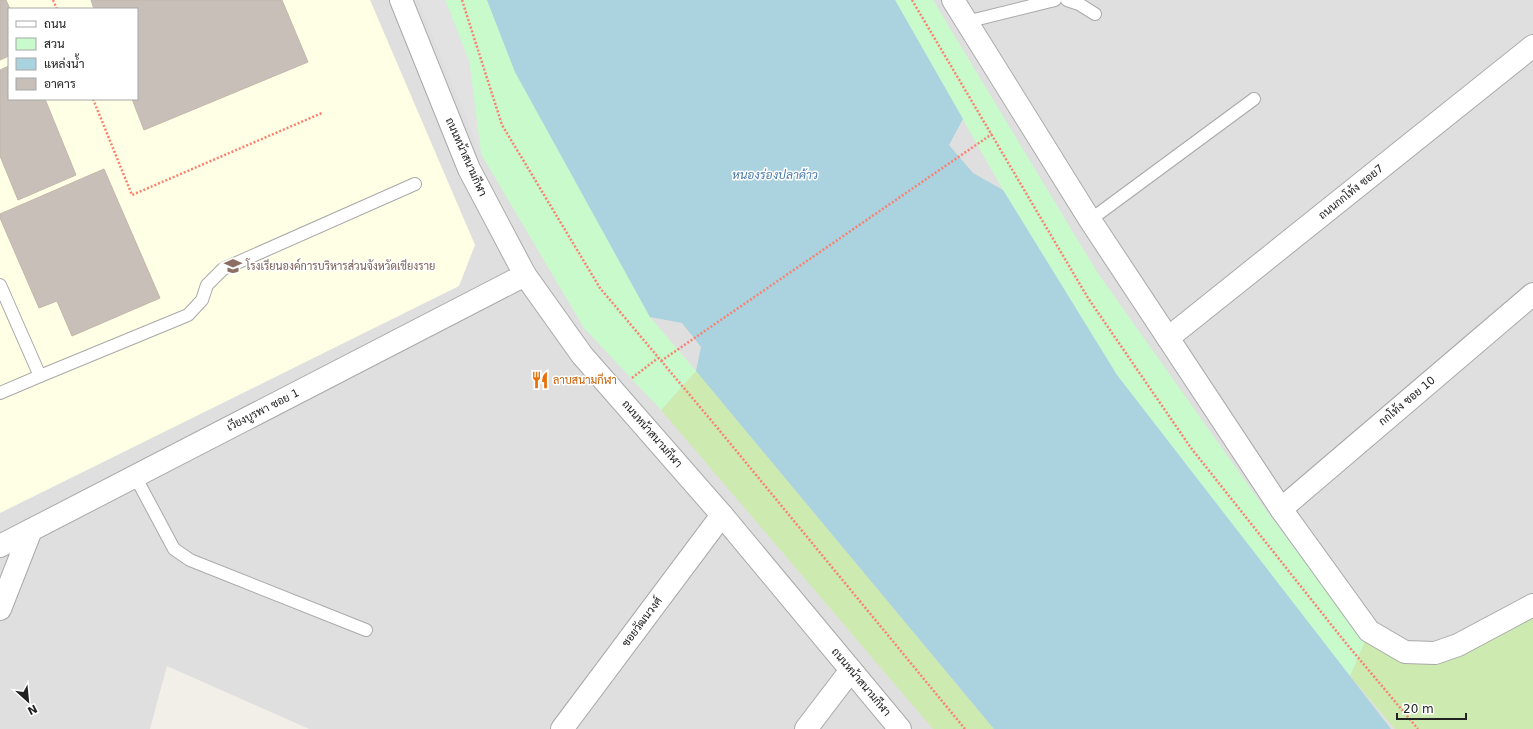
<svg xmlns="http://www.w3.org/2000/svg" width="1533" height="729" viewBox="0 0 1533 729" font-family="'DejaVu Sans',Sarabun,sans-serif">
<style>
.residential{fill:#e0dfdf;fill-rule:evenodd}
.education{fill:#ffffe5;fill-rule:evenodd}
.grass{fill:#cdebb0}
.park{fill:#c8facc}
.parking{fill:#e2e2e2}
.water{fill:#aad3df}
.building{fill:#c7bfb8;stroke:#c4b6ab}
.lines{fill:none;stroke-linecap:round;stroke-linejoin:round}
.service-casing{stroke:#a9a9a9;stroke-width:14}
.minor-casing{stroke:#a9a9a9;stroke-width:24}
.tertiary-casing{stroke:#a9a9a9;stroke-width:24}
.path{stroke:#fa8072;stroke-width:2.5;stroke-dasharray:2 2;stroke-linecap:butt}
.service{stroke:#fff;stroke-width:12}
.minor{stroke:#fff;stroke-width:22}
.tertiary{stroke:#fff;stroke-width:22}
.labels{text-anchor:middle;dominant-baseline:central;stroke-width:3;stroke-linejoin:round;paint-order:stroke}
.street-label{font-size:11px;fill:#222;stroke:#fff}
.education-label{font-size:11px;fill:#785e54;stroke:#fff;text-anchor:start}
.food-label{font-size:11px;fill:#c56008;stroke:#fff;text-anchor:start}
.water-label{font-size:12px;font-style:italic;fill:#4a7aab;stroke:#fff}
</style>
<rect width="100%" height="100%" fill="#f2efe9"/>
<path class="residential" d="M0,0h1533v729h-1224l-142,-63 -17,63h-150zM9,9h128v90h-128z"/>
<path class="education" d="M0,0h370l105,245 -16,41 -459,227zM9,9h128v90h-128z"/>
<g class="grass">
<path d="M696,371l298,358h-61l-272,-319z"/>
<path d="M1533,604v125h-138l-45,-53 19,-45 76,19z"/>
</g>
<g class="park">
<path d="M445,0h42l28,72 135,245 46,54 -35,39 -77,-82 -103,-174 -12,-93z"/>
<path d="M895,0h38l164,272 171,241 97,128 -15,35 -233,-301 -114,-185z"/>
</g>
<path class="parking" d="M418,0h27l24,61 12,93z"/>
<path class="water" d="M487,0h408l68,119 -14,26 24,28 30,17 114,185 274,354h-397l-298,-358 5,-24 -19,-24 -32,-6 -135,-245z"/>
<g class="building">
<path d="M0,0h6l4,9 -1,47 -9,4z"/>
<path d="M91,0h191l26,62 -164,68 -12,-31h5v-90h-43z"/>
<path d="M9,66v33h36l31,76 -58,25 -18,-44v-86z"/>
<path d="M104,169l56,129 -88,38 -15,-35 -18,7 -39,-90v-4z"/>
</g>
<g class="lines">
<g class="service-casing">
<g id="service">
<path d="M1067,0l12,4 16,10"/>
<path d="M966,22l89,-22"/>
<path d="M1090,220l164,-121"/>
<path d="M0,285l40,91"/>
<path d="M0,393l40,-17 148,-61 14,-15 5,-15 16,-16 192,-85"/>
<path d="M135,476l39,73 16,11 176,70"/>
</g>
</g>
<g class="minor-casing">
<g id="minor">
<path d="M953,0l137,220 191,289 88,122 36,21 30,1 23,-8 75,-40"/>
<path d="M1168,338l365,-292"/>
<path d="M1281,509l252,-215"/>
<path d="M0,546l525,-271"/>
<path d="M0,609l31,-79"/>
<path d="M562,729l160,-214"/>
<path d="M806,729l45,-59"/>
</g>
</g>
<g class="tertiary-casing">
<path id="tertiary" d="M401,0l68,169 56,106 57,80 140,160 178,214"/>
</g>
<g class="path">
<path d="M53,0l4,9"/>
<path d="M462,0l40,125 98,163 115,137 250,304"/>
<path d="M912,0l176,298 103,150 154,194 73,87"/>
<path d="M93,99l39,96 190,-82"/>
<path d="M661,361l331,-227"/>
<path d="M632,378l26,-20"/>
</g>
<use href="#service" class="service"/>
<use href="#minor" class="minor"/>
<use href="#tertiary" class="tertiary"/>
</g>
<defs>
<g id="school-bare" transform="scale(1.38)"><path d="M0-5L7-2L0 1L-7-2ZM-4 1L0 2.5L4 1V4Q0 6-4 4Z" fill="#8d6e63" stroke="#fff" stroke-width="2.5" paint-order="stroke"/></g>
<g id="restaurant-bare" transform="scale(1.38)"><path d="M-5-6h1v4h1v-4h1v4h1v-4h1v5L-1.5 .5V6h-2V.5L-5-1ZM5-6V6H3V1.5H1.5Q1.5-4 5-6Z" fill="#e8710a" stroke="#fff" stroke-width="2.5" paint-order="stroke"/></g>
</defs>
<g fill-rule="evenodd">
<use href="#school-bare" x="233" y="266"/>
<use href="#restaurant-bare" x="540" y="380"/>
</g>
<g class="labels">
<g class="street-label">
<text transform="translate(466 157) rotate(66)">ถนนหน้าสนามกีฬา</text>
<text transform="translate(1351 192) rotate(-39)">ถนนกกโท้ง ซอย7</text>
<text transform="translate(1407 401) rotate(-40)">กกโท้ง ซอย 10</text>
<text transform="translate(263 410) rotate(-27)">เวียงบูรพา ซอย 1</text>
<text transform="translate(652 434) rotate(49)">ถนนหน้าสนามกีฬา</text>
<text transform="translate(642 622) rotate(-53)">ซอยวัฒนวงศ์</text>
<text transform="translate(861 682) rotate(50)">ถนนหน้าสนามกีฬา</text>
</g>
<g class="education-label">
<text x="246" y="266">โรงเรียนองค์การบริหารส่วนจังหวัดเชียงราย</text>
</g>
<g class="food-label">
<text x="553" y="380">ลาบสนามกีฬา</text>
</g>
<g class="water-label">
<text x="775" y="175">หนองร่องปลาค้าว</text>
</g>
</g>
<rect x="8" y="8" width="130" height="92" fill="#ffffff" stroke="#a7a7a7"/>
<rect x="16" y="21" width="20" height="6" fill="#ffffff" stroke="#a7a7a7"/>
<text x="44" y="28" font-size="12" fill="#222222">ถนน</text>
<rect x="16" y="38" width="20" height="12" fill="#c8facc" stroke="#a7a7a7"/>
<text x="44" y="48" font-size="12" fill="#222222">สวน</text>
<rect x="16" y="58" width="20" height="12" fill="#aad3df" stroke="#a7a7a7"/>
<text x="44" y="68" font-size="12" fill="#222222">แหล่งน้ำ</text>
<rect x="16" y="78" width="20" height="12" fill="#c7bfb8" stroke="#a7a7a7"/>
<text x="44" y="88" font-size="12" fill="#222222">อาคาร</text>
<g transform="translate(28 701) rotate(153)" stroke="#ffffff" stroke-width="3" paint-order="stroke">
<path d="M0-3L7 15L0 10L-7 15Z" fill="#222222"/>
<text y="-6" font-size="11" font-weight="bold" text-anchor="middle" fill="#222222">N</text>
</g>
<path d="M1397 713v6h69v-6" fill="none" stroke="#222222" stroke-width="2"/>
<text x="1403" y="713" font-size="12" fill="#222222" stroke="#ffffff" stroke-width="3" paint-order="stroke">20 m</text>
</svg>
